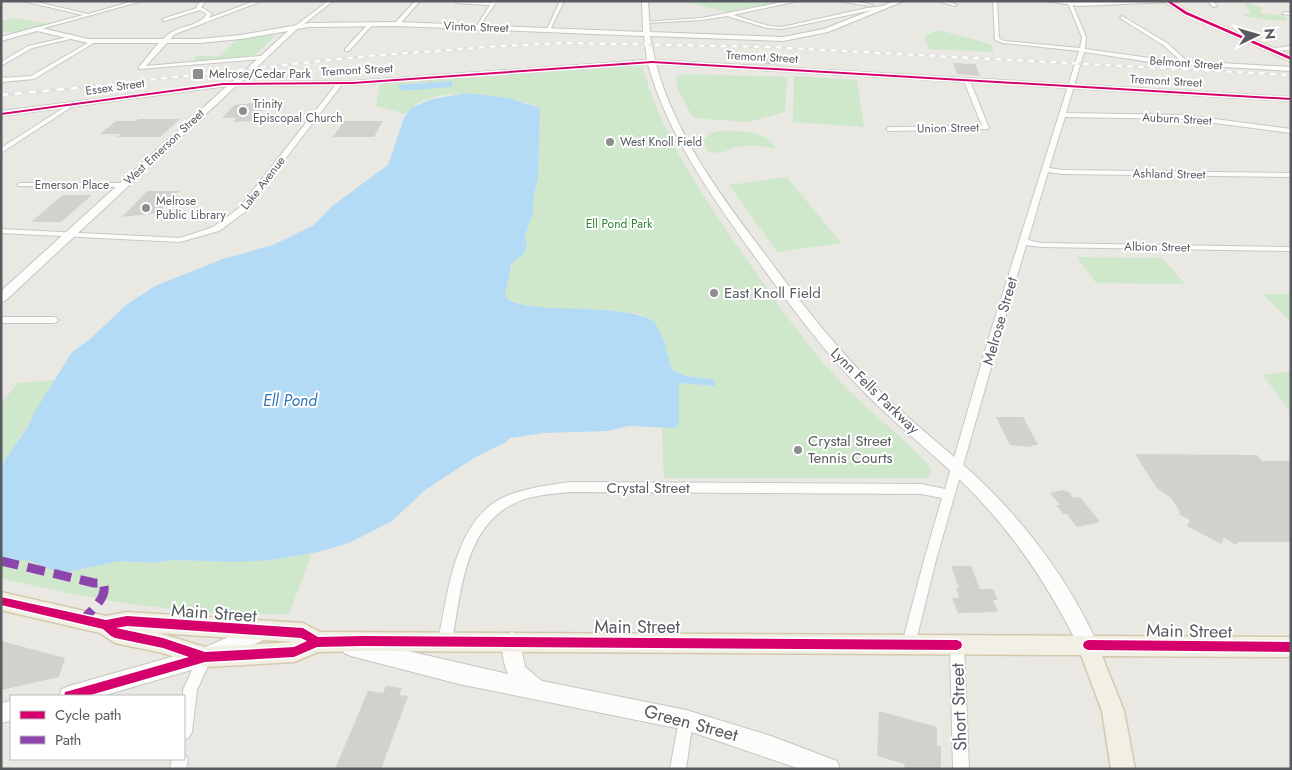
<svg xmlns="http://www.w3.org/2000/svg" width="1292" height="770" viewBox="0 0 1292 770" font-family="Jost,sans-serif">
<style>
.green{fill:#cfe7cb}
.water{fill:#b3dbf6}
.building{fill:#d2d1cd}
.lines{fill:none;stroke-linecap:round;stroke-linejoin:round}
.street-casing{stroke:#c7c7c6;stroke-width:2}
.secondary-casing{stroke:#c5c6c4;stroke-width:2}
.primary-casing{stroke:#d4c9ad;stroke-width:3}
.street{fill:#fcfcfb;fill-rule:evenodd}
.secondary{fill:#fcfcfb;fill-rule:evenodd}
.primary{fill:#f2efe5;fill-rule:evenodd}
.rail-far1-casing{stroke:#e2e2e1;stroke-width:2.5}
.rail-casing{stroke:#e2e2e1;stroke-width:4}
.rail-far1{stroke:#fff;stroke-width:2;stroke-dasharray:5.5;stroke-linecap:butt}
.rail{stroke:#fff;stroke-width:2.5;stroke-dasharray:7;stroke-linecap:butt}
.quiet{stroke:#8e44ad;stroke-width:9;stroke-dasharray:18 9;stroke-linecap:butt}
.cycleway-casing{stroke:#fff;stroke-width:3}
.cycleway{fill:#d6006c;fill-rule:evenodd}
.poi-dot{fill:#8b8d8e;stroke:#fff;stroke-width:2}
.labels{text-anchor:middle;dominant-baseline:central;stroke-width:4;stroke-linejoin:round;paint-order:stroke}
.far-street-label{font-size:12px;fill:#585c61;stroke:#fff}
.far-poi-label{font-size:12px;fill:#585c61;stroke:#fff;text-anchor:start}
.far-park-label{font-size:12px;fill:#2d842e;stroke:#fff}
.poi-label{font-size:15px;fill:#585c61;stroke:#fff;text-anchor:start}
.street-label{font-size:15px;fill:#585c61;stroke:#fff}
.water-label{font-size:16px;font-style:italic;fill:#3177b9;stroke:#fff}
.near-street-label{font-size:18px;fill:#585c61;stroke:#fff}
</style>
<rect width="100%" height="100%" fill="#eae8e2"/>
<g class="green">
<path d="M684,1h100l-59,11z"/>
<path d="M1244,2l19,6 -3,2 1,3 24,3 3,4c-16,2 -30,-3 -47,-4l9,-3z"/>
<path d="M14,18l35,6 -33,9 -15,-1v-11z"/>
<path d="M939,30l54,15v7l-64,-3 -5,-13z"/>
<path d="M268,35l7,1 -20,19 -62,7 3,-6h23l19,-17z"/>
<path d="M638,66l5,2c19,70 63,132 104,192 28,40 56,81 89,117 29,32 65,57 93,89l3,6 -5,6h-263l-2,-51 6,1 11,-7v-38l36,3v-6l-29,-4 -15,-6c-9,-21 -4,-44 -29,-55 -26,-8 -125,-2 -137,-19 1,-10 3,-24 8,-33 7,-13 17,-6 12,-26 7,-34 16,-66 13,-100 -1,-12 5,-19 -1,-31 -31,-10 -108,-25 -131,8l-30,-8 4,-22z"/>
<path d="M684,74l103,3 -2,35 -37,10 -55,-4 -15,-29 -2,-12z"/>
<path d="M794,76l63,4 7,47 -71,-5z"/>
<path d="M717,131c21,1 48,-3 59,18l-22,-4 -22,3 -8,4 -14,1 -4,-4 -2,-9 7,-7z"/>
<path d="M787,177l54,66 -64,9 -48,-67z"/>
<path d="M1077,257l85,1 23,26 -89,-1z"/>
<path d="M1263,294h28v28z"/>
<path d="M1291,371v42l-28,-38z"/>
<path d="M55,380c-17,30 -35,57 -54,86v-63l17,-20z"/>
<path d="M312,553l-23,61c-98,3 -193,-13 -288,-36v-20l29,3 20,8 17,3 53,-11 33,2 20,-3 62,2z"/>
</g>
<g class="water">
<path d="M452,81v6l-53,4v-6z"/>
<path d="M467,93l41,5 32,10 -2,70 -4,15 -1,20 -8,23 2,10 -3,7 -13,12 -6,31c15,21 118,4 150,26l9,19 8,29 14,6 29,4v6l-36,-3v38l-3,7 -47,-2 -22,5 -63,2 -34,5 -4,4 -32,16 -49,32 -33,31 -43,22 -31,9 -46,8 -37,2 -62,-2 -20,3 -33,-2 -53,11 -12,-1 -25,-10 -29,-3v-92l27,-40 6,-13 38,-61 17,-12 37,-35 29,-19 68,-27 50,-14 41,-20 18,-19 56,-41 16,-47 7,-10 21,-9z"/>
</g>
<g class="building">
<path d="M766,54l13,1 -1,10 -14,-1z"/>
<path d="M953,63l22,1 5,12 -23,-2z"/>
<path d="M270,101l-17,20 -20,1 3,-4h-14l12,-13z"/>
<path d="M138,119h42l-20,18h-43l4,-3h-21l16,-13h20z"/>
<path d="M344,121h39l-9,16h-41z"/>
<path d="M147,191h32l-21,22 -36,4z"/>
<path d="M63,195h29l-31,27h-30z"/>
<path d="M996,417h27l15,28h-7l1,2 -22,-2z"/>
<path d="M1135,454l122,1 5,6h29v81h-54l-1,3 -12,-7 -3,6 -34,-18 3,-6 -11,-6 1,-2 -8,-13 -16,-12z"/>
<path d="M1062,490l7,2 4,6 7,-1 20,25 -23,5 -10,-13h-4l-7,-9h4l-10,-12z"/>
<path d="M951,566h20l9,23h13l5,11h-5l5,12 -40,1 -6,-15h7l-3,-10h3z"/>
<path d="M1,641l64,17 -6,19 -58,13z"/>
<path d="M386,686l16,2 -3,7 9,1 -27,73h-46l33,-78 15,2z"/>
<path d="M879,711l58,16v18l4,1v23h-37l1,-5 -28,-8z"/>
</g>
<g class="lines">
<g class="street-casing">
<g id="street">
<path d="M23,1h9l56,13 46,-13h8l-105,29 -2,-2 48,-13z"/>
<path d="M201,1h5l-5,6 11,7 -3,4 46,-17h7l-87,33 -29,32 114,-10 2,1v2l-123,10v-2c10,-11 20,-28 33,-35 12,-7 27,-6 35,-18l-7,-4 -36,11 -2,-2 35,-11 -1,-1z"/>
<path d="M328,1h5l-34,27h-4v-2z"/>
<path d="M415,1h5l-21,24h-4v-2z"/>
<path d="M493,1h4l-19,27 -2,-1 14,-22 -34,-2 2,-1 34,1z"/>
<path d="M560,1h4l-14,29 -4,1z"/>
<path d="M788,1h10l-65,14 36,11 13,1 85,-19 18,-2 2,1 -105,22 -15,-1 -40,-12 -25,4 -57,3 -2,-1 59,-4z"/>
<path d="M836,1h15l22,4 -2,1z"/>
<path d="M938,1h8l11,4 -2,1z"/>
<path d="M993,1h4l2,37 5,3 76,7 2,-11 -15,-36h4l15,36 -1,12 72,10 24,2 -18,-16 -43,-27 2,-2 45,27 20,18 104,6v4l-134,-8 -73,-11 -18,61 118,2 107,14v4l-107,-14 -119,-2 -16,51 14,2 228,3v4l-228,-3 -15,-2 -20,68 13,3 250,4v4l-250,-4 -15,-2 -90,315 -22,89 -5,1 -5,-1 -2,-5 22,-84 18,-62 -21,-4 -350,-2c-20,2 -42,3 -60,13 -47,25 -50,89 -59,136l-2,5 -5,1 -5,-1 -2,-5c10,-47 16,-121 66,-144 21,-9 44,-12 67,-15l350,2 24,5 45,-155 89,-283 -76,-8 -8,-3z"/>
<path d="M1208,1h5l4,5 -4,1z"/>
<path d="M1284,12l7,1v2l-9,-1z"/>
<path d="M369,23l4,1 -24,27h-4v-2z"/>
<path d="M68,37l2,2 -38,9 -31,18v-4l27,-16z"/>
<path d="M93,40l4,1 -63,38 -33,3v-4l30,-2z"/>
<path d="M967,79l3,2 19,47 -1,1 -99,2 -3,-2 3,-2 93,-1 -18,-45z"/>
<path d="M338,82l5,1 -98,129 -26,19 -39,11 -179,-9v-4l179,9 33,-11 26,-19z"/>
<path d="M71,103l5,1 -75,49v-5z"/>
<path d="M20,183h104l4,2 -4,2 -106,-1v-2z"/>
<path d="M1,317h53l5,3 -5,3h-53z"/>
<path d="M957,638l5,2 2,5 5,124h-16l-3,-124 2,-5z"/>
<path d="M205,650l5,2 2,5 -15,33 -5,42 -3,5 -5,3 -1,-50 17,-38z"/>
<path d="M686,713l5,2 2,5 -7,49h-16l9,-49 2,-5z"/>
<path d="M184,753l4,6 -2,10h-16l2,-10h12z"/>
</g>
</g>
<g class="secondary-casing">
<g id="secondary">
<path d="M642,1h6l2,31 133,5 41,-8 71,-28h9l-76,31 -45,9 -133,-5 5,24 636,37v4l-635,-37c19,71 65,132 108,189 38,51 76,101 122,144 32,31 67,57 99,88 46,45 87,101 113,160l-3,6 -7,3 -7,-3c-28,-57 -61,-109 -105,-155 -35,-37 -76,-67 -111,-103 -40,-40 -74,-86 -107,-132 -43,-60 -90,-124 -110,-197l-295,21 -117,1 -231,215 -4,1v-11l226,-205 -226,30v-5l231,-29 56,-51 -47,8 -42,4h-111l-51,-12 -36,10v-4l36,-10 51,12h111l42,-4 68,-12 88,-1 246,10zM397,26l247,10 3,24 -294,21 -112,1 56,-53 12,-2z"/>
<path d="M1046,1h123l1,1 -91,4z"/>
<path d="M1291,46v4l-23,1 -3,-2z"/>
<path d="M261,623l7,3 2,6 -2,6 -63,28 -103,30h-43l3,-7 7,-3 134,-38z"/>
<path d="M512,632l7,3 6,32 17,14 144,29 85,26 58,22 8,3 3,8h-40l-114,-39 -227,-46 -108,-28 -7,-3 -3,-6 3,-6 7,-3 157,36c-5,-12 -8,-26 -3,-39z"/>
<path d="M11,701v20l-10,2v-20z"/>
</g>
</g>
<g class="primary-casing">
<g id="primary">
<path d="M1164,1h8l16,11 103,44v5l-107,-47z"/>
<path d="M1,592l105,24 21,-4 176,11 17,9 971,5v20l-189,-1 22,55 11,58h-24l-9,-58 -21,-56 -718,-4 -45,1 -24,10 -89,5 -42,-14 -48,-10 -15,-10 -99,-23zM159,633l135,9 -89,5z"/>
</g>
</g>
<use href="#street" class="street"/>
<use href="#secondary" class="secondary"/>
<use href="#primary" class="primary"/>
<g class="rail-far1-casing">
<path id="rail-far1" d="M85,87l272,-30 142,-11 71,-3 200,4 521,28"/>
</g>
<g class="rail-casing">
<path id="rail" d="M1,95l95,-9"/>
</g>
<use href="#rail-far1" class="rail-far1"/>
<use href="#rail" class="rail"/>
<path class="quiet" d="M1,561l93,22h9c6,14 -12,27 -20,37"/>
<g class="cycleway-casing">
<g id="cycleway">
<path d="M1166,1h4l17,11 104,45v3l-106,-46z"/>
<path d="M652,61l639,37v2l-639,-37 -299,21 -130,1 -222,30v-2l222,-30 130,-1z"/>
<path d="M1,597l105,23 21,-4 176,12 15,9 45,-1 594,4 4,2 1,3 -1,3 -4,2 -594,-4 -46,1 -23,10 -89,5 -118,34h-23l1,-4 4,-1 120,-34 -26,-9 -48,-10 -4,-2 -8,-7 -102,-24zM127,626l174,12 6,3 -13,6 -89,5 -42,-14 -47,-10z"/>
<path d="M1088,640l203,2v10l-203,-2 -4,-2 -1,-3 1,-3z"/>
</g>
</g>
<use href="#cycleway" class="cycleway"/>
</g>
<g class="poi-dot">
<rect x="192" y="68" width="12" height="12" rx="2.5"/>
<circle cx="243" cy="111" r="5"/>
<circle cx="610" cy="142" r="5"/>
<circle cx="146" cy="208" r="5"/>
<circle cx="714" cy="293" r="5"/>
<circle cx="798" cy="450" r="5"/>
</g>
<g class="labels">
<g class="far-street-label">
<text transform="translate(476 27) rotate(2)">Vinton Street</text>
<text transform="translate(762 57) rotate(3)">Tremont Street</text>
<text transform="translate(1186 63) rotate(4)">Belmont Street</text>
<text transform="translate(357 70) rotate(-3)">Tremont Street</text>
<text transform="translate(1166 81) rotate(3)">Tremont Street</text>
<text transform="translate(115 87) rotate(-8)">Essex Street</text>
<text transform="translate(1177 119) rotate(3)">Auburn Street</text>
<text transform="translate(948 128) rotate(-1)">Union Street</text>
<text transform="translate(164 147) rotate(-43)">West Emerson Street</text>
<text transform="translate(1169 174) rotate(1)">Ashland Street</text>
<text transform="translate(263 183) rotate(-52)">Lake Avenue</text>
<text x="72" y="185">Emerson Place</text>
<text transform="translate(1157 247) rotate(1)">Albion Street</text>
</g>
<g class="far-poi-label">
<text x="209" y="74">Melrose/Cedar Park</text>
<text x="253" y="104">Trinity<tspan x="253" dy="14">Episcopal Church</tspan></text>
<text x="620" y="142">West Knoll Field</text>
<text x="156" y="201">Melrose<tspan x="156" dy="14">Public Library</tspan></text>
</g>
<g class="far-park-label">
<text x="619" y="224">Ell Pond Park</text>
</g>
<g class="poi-label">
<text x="724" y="293">East Knoll Field</text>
<text x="808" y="441">Crystal Street<tspan x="808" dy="17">Tennis Courts</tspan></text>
</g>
<g class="street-label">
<text transform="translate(1000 321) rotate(-74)">Melrose Street</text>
<text transform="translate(875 391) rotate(44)">Lynn Fells Parkway</text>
<text x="648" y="488">Crystal Street</text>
</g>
<g class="water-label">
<text x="290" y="400">Ell Pond</text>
</g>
<g class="near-street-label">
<text transform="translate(214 613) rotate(4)">Main Street</text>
<text x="637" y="627">Main Street</text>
<text transform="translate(1189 631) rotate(1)">Main Street</text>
<text transform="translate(959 707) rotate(-92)">Short Street</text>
<text transform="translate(691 723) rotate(15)">Green Street</text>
</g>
</g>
<rect width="1292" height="770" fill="none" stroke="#585c61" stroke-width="5"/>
<rect x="10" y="695" width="175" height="65" fill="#ffffff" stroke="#bcbec0"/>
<rect x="20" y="711" width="25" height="8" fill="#d6006c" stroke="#bcbec0"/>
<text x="55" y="720" font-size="15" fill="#585c61">Cycle path</text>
<rect x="20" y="736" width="25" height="8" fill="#8e44ad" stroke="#bcbec0"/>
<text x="55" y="745" font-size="15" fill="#585c61">Path</text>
<g transform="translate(1257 35) rotate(85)" stroke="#ffffff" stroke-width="4" paint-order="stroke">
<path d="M0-4L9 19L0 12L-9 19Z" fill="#585c61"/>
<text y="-8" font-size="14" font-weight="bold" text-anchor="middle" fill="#585c61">N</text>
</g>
</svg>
